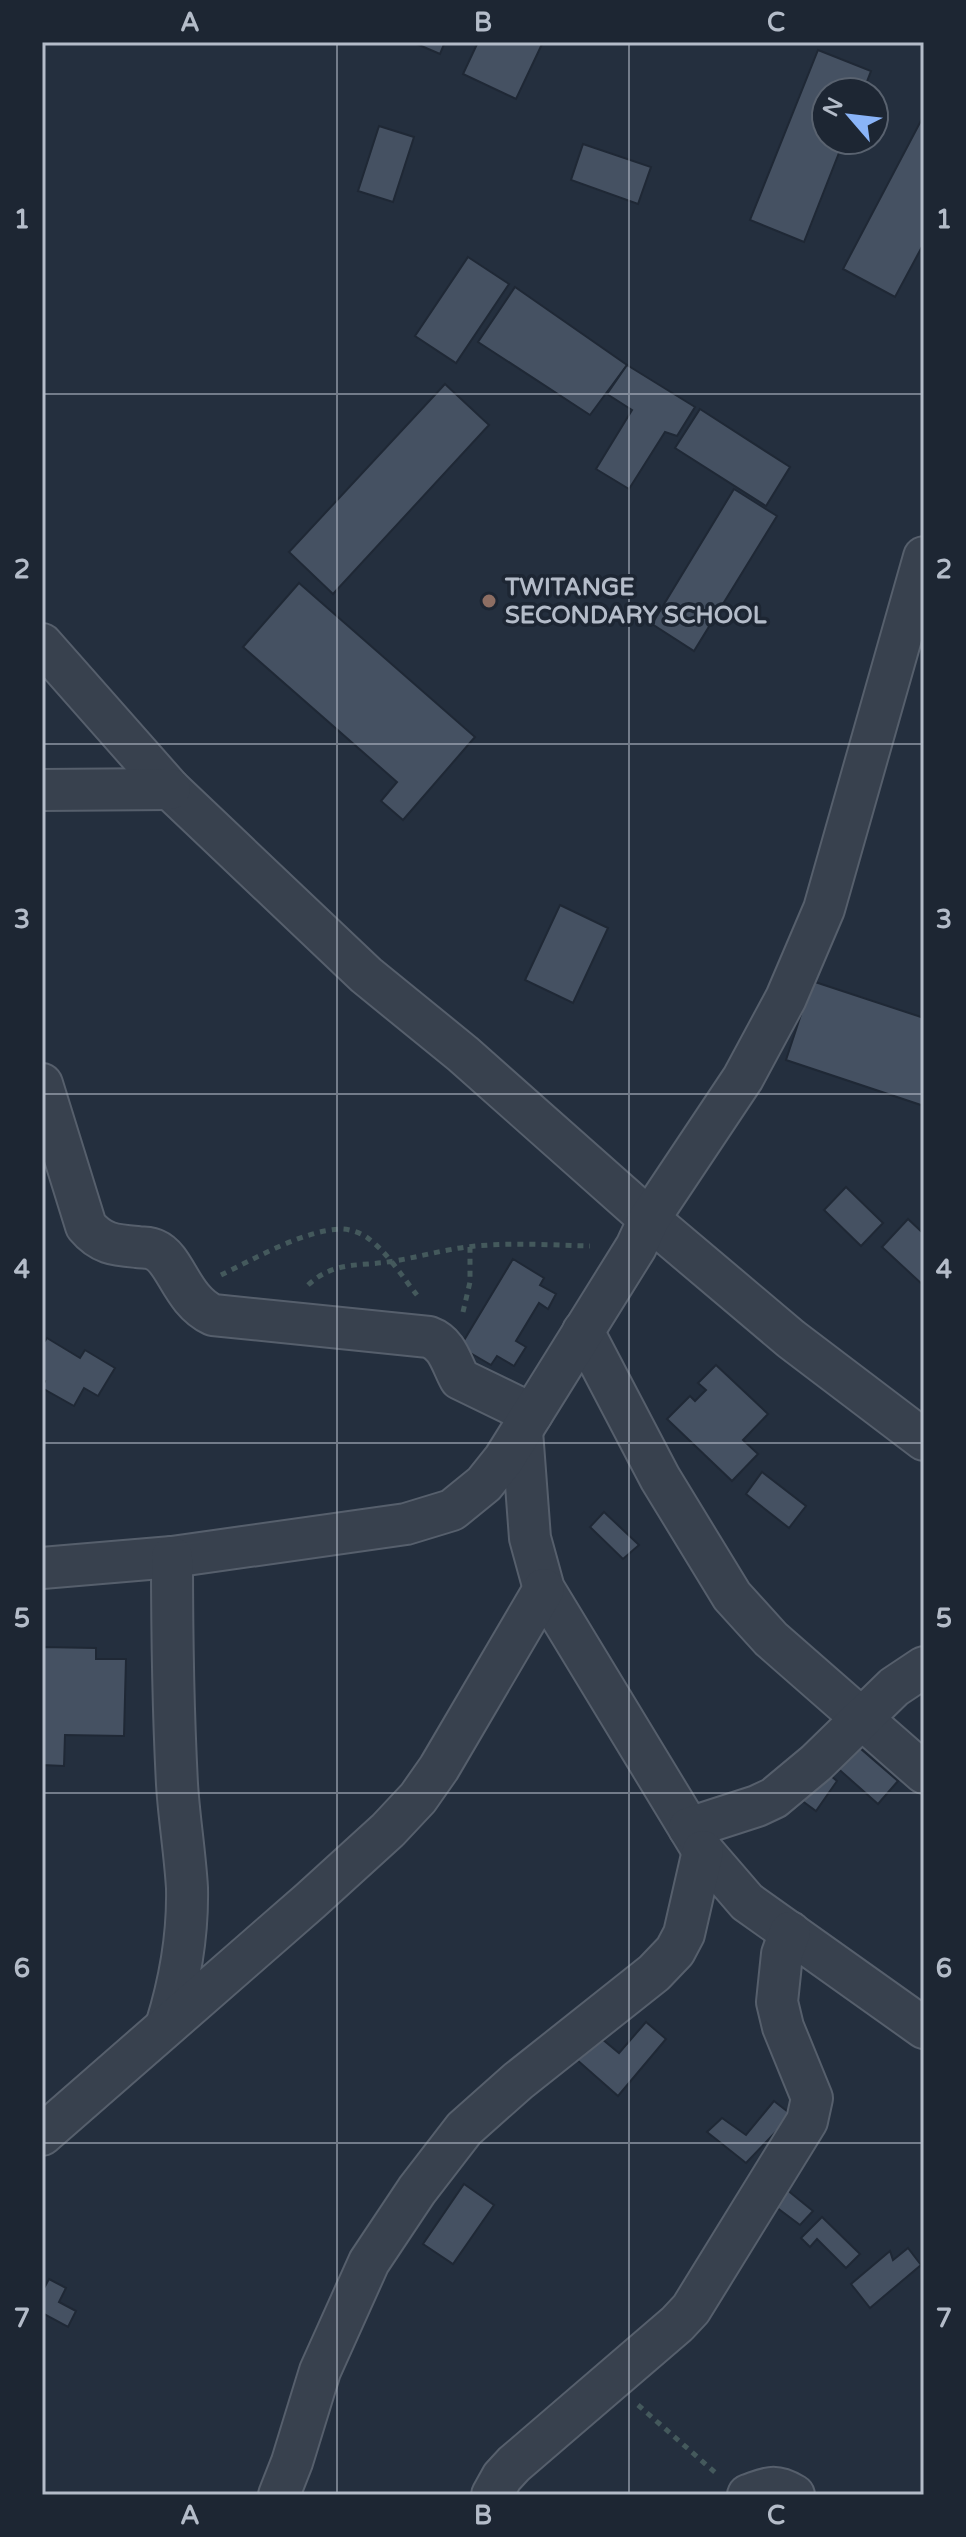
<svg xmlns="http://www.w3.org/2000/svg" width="966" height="2537" viewBox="0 0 966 2537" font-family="'Varela Round',sans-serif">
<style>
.building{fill:#455162;stroke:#1f2835;stroke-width:2}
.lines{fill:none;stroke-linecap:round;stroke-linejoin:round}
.minor-casing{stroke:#565f6c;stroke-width:44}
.path{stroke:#44595c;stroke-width:5;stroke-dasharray:6 6;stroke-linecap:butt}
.minor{stroke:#38414e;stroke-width:40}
.grid{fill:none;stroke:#b4bcc9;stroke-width:2;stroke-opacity:0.55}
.education-dot{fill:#8d6e63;stroke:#1d2633;stroke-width:3}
.labels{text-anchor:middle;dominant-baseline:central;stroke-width:7;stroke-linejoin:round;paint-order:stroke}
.poi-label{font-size:24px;font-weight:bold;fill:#b4bcc9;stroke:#1d2633;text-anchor:start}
.neatline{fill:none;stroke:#b4bcc9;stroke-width:3}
.grid-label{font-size:26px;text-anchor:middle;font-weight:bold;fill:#b4bcc9}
</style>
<rect width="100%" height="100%" fill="#242f3e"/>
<g class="building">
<path d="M412,42h33l-5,12z"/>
<path d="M478,42h65l-27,57 -53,-25z"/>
<path d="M818,50l53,21 -8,21h-37v48h18l-40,102 -54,-22z"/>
<path d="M924,115v128l-29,54 -52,-28z"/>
<path d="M379,126l35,11 -21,65 -35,-11z"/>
<path d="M583,144l68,23 -13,37 -67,-24z"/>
<path d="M468,257l41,27 -53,79 -41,-27z"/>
<path d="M515,287l112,78 -37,50 -112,-73z"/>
<path d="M627,365l68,42 -18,29 -12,-4 -36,57 -33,-20 36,-59 -25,-16z"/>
<path d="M445,384l44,41 -156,169 -44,-42z"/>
<path d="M700,409l90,58 -24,39 -91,-58z"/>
<path d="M734,489l43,27 -83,135 -42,-27z"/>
<path d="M299,583l176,154 -72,83 -22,-19 16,-19 -154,-135z"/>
<path d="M560,905l48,23 -35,75 -48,-23z"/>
<path d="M812,981l112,37v88l-138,-46z"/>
<path d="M846,1187l37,36 -22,23 -37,-36z"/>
<path d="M908,1219l16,15v52l-42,-39z"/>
<path d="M513,1259l31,19 -4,7 16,9 -8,15 -9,-6 -23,38 10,6 -12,19 -17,-10 -6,9 -31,-18z"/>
<path d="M47,1338l33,20 5,-8 30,18 -17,28 -14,-8 -10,18 -32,-18 3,-7 -3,-2v-34z"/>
<path d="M716,1365l52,49 -25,26 15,14 -26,27 -65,-62 23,-23 5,5 11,-11 -8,-7z"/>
<path d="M762,1472l44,34 -17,22 -43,-34z"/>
<path d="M604,1512l35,33 -16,14 -33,-32z"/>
<path d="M42,1647l54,1v11h30l-2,77 -59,-1 -1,31 -22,-1z"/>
<path d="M854,1743l44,38 -20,23 -44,-39z"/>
<path d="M824,1770l13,11 -21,30 -15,-11z"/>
<path d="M646,2022l20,17 -48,57 -42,-37 20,-25 23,19z"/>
<path d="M774,2101l18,14 -46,48 -39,-31 15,-14 24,17z"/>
<path d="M464,2184l30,21 -41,59 -30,-20z"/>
<path d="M781,2185l32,26 -13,14 -32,-24z"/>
<path d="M822,2217l38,37 -14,14 -29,-29 -7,8 -9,-9z"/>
<path d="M908,2248l13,17 -51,43 -19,-24 39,-33 3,9z"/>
<path d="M49,2279l17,9 -7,14 17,9 -8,16 -26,-14v-21z"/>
</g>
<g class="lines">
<g class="minor-casing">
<g id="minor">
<path d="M42,644l128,145 196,186 97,79 186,165 142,120 133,101"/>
<path d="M42,790l128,-1"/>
<path d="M42,1084l44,142c15,18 28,19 51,21 6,1 13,0 18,3 21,9 26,50 58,65l216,22c19,7 22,26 31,42l72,35"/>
<path d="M583,1331l77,147 72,118 39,43 153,134"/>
<path d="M522,1431l8,107 14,51 159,262 44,51 177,126"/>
<path d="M42,1568l130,-11 234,-33 46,-14 32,-26 20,-25 132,-212 13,-28 94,-141 43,-80 38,-89 100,-352"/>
<path d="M689,1828l68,-22 17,-8 42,-35 78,-76 30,-20"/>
<path d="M166,2026c14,-45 22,-90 21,-138 -2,-35 -8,-70 -10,-104 -4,-76 -5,-151 -5,-227"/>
<path d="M42,2135l268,-234 78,-71 30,-32 21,-30 105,-179"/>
<path d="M279,2495l13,-33 28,-91 49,-109 48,-72 47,-61 54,-48 136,-108 21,-22 9,-17 19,-83"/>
<path d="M492,2495l10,-18 12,-13 163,-140 14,-15 116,-188 5,-23 -29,-71 -6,-25 5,-48 8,-22"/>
<path d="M748,2495c20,-7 26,-12 46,0"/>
</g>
</g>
<g class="path">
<path d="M221,1275c33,-16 83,-45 120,-46 9,0 21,4 28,10 17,12 35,40 48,56"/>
<path d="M308,1285c27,-25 53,-18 86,-24 25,-4 48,-11 73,-14 41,-5 83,-2 123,-1"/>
<path d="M463,1312l7,-30v-35"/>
<path d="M638,2405l80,70"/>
</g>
<use href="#minor" class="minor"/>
</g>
<path class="grid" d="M337,42v2453M629,42v2453M42,394h882M42,744h882M42,1094h882M42,1443h882M42,1793h882M42,2143h882"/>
<circle class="education-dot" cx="489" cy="601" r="8"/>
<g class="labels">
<g class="poi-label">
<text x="505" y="587">TWITANGE<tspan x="505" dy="28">SECONDARY SCHOOL</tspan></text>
</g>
</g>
<rect width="966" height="2537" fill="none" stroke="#1d2633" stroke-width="88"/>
<g transform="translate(850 116) rotate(298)"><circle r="38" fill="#1d2633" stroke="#59626f" stroke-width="2"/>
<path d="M0-6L14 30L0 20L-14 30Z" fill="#8ab4f8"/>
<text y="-12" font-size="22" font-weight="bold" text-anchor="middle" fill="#b4bcc9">N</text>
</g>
<rect x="44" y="44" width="878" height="2449" class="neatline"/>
<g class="grid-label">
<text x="190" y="31">A</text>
<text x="483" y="31">B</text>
<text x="776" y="31">C</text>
<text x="22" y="228">1</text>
<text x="944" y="228">1</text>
<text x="22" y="578">2</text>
<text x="944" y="578">2</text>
<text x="22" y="928">3</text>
<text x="944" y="928">3</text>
<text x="22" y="1278">4</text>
<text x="944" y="1278">4</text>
<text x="22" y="1627">5</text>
<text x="944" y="1627">5</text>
<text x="22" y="1977">6</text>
<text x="944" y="1977">6</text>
<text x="22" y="2327">7</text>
<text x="944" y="2327">7</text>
<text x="190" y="2524">A</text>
<text x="483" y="2524">B</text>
<text x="776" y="2524">C</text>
</g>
</svg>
